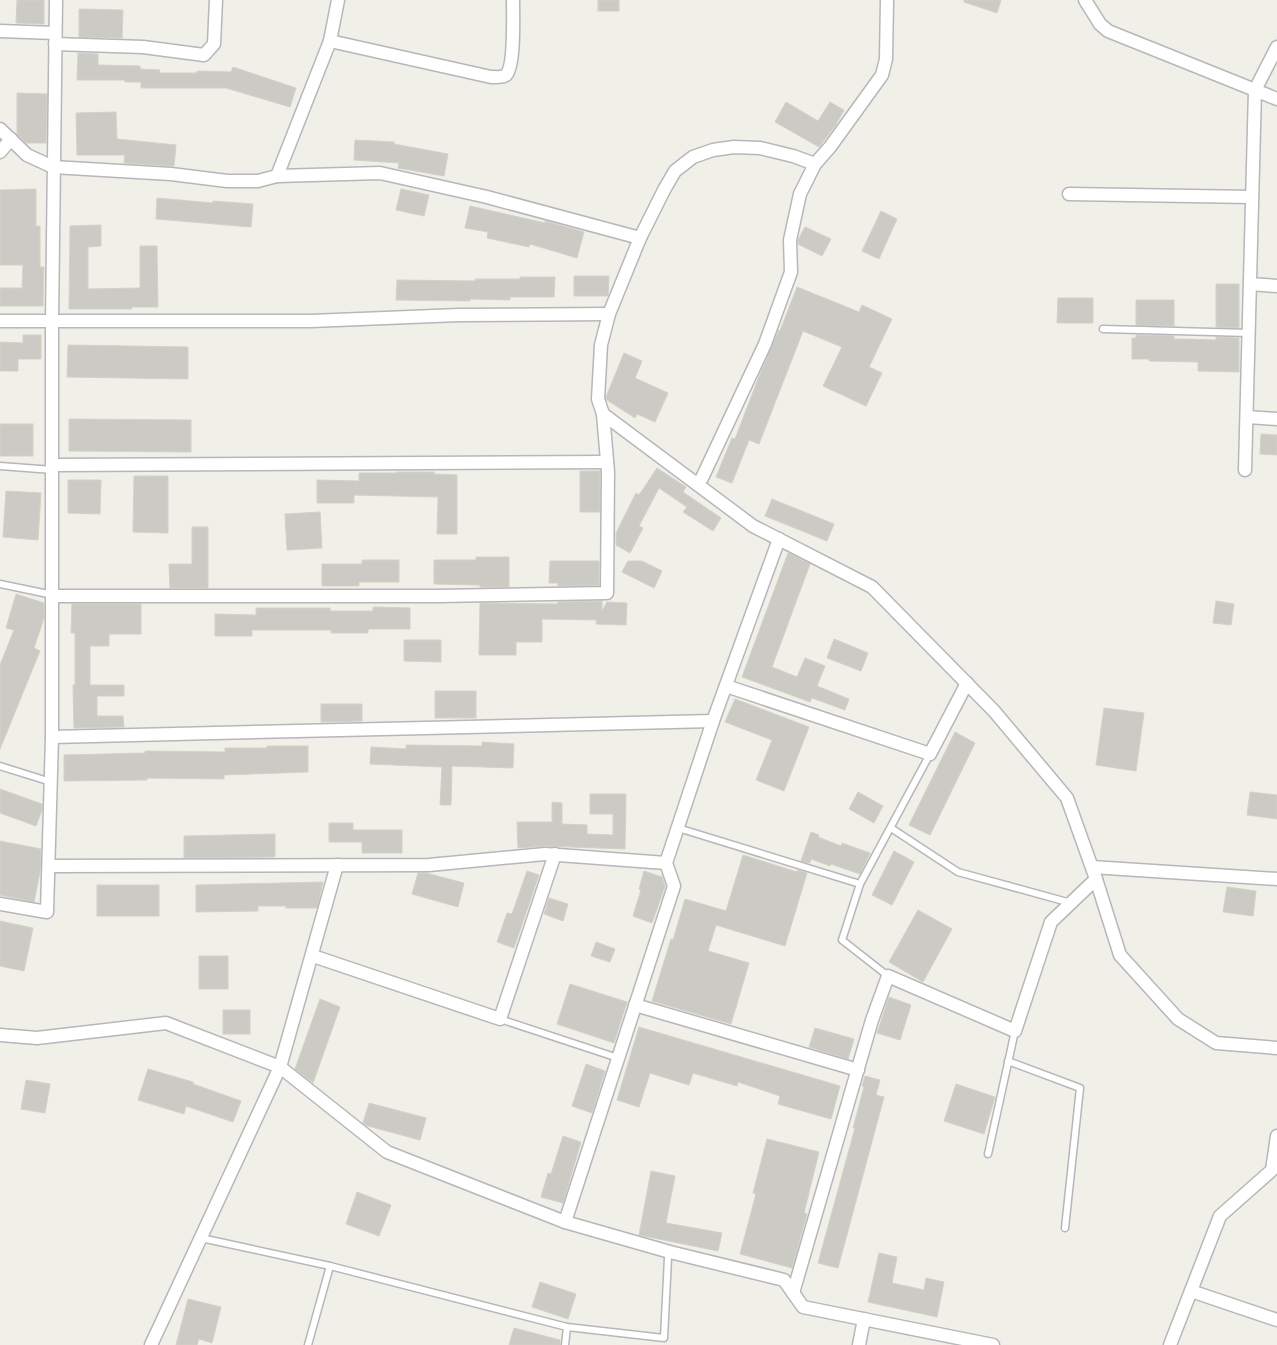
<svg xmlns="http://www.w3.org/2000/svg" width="1277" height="1345" viewBox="0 0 1277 1345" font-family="Figtree,sans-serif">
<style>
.building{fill:#cccac4;stroke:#d4d1c6}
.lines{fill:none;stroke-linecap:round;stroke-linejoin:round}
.service-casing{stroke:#b5b7bb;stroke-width:9}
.minor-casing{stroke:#b5b7bb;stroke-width:15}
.service{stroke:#fff;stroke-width:6}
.minor{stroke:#fff;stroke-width:12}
</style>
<rect width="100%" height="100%" fill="#f0efe8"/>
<g class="building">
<path d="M17,0h27v24l-28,-1z"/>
<rect x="598" y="0" width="21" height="11"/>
<path d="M964,0h37l-4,13 -33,-11z"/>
<path d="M79,9l44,1 -1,28 -43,-1z"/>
<path d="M78,53l20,1v11l42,1v3l20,1 -1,3h38v-2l34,1 2,-5 63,21 -6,19 -64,-19h-85v-6h-16v-2h-48z"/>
<path d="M17,93l30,1 -1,49h-20l-9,-9z"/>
<path d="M786,102l32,19 12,-19 14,8 -9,16 -16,21 -44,-25z"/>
<path d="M116,112l1,27 59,6 -2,21 -50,-3 1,-8h-48l-1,-42z"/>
<path d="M355,140l39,2v2l54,10 -4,22 -46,-8 1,-5 -45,-3z"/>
<path d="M36,189v37h4v41h4l-1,39h-43v-18h22l1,-23h-23v-75z"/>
<path d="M401,189l28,6 -5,21 -28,-6z"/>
<path d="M157,198l56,5v-2l40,3 -2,23 -95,-8z"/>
<path d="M470,206l75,17v-2l39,11 -7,26 -47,-14 -1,3 -42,-9 1,-6 -23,-4z"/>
<path d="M881,211l16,8 -18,40 -17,-8z"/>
<path d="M101,225v21l-13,1v42l52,-1v-42h17l1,61h-26v2h-63l1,-83z"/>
<path d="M805,227l26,12 -9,17 -24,-12v-4z"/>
<path d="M574,276h35l-1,20h-34z"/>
<path d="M520,277h35l-1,20h-44v3l-40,-1v2l-74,-1 1,-20 78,1v-2h45z"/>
<path d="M1216,284h23v44l-23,-1z"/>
<path d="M797,287l62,25 3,-7 30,14 -23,48 13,6 -16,33 -43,-20 19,-39 -39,-16 -44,113 -10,-4 -17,43 -16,-6 16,-39 3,1 25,-65 19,-44 1,1z"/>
<path d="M1058,298h35v25h-36z"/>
<path d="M1136,300h38v26l-38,-1z"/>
<path d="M23,335h18v24h-23v12h-18v-29l23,1z"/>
<path d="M1136,335l38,1v3h8l34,1v-3l23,1v34l-41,-1v-9l-49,-1v-2h-17v-21h4z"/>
<path d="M68,345l120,2v32l-121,-2z"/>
<path d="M624,353l18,8 -7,17 33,15 -13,29 -18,-8 -2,4 -28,-18 -1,-3z"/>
<path d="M69,419l122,1v32l-122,-1z"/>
<rect x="0" y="424" width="33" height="32"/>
<path d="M1261,434l16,1v20l-17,-1z"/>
<path d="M657,468l29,19 -3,5 38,26 -8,13 -30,-19 4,-5 -28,-19 -20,38 4,2 -13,25 -14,-8v-12l20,-40 3,2z"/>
<rect x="580" y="471" width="20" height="41"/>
<path d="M397,472h37v2l23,1v59h-20l1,-37 -84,-2v8h-37v-23l42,1v-8h38z"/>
<path d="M134,476h34v57l-35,-1z"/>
<path d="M68,480h33l-1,34 -32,-1z"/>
<path d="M6,491l35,2 -3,47 -35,-3z"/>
<path d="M772,499l62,25 -7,17 -62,-25z"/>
<path d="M320,512l2,36 -35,2 -2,-36z"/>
<path d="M192,527h16v61h-38l-1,-24h23z"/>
<path d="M788,553l22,11 -38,103 25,10 8,-19 20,8 -8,20 32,13 -4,11 -33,-12 -2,4 -68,-25z"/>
<path d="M476,557h33v30h-29v-2l-46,-1v-24h42z"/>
<path d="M362,560h37v22h-40v4h-37v-22h40z"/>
<path d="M550,561h49v24l-41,1v-3h-9z"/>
<path d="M628,561h14l20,10 -8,17 -32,-16z"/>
<path d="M16,594l28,9v15l-10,30 6,3 -40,98v-84l14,-35 -8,-2z"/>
<path d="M602,601v10l5,-9 20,1 -1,22 -30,-1 1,-4 -55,-1v23h-26v13h-37l1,-52 78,1v-2z"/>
<path d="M1216,601l18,3 -3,21 -18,-2z"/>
<path d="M72,604h69v30h-32v12h-19v39h34v11h-27v20h26l1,11 -50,1 -1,-43h2v-52h-4z"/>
<path d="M373,607l37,1v21h-42v4h-37v-3h-79v6h-37v-22l41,1v-7h74v3h43z"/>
<path d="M834,639l34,14 -7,18 -34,-13z"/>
<path d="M404,640h37v22l-37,-1z"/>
<rect x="435" y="691" width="41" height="27"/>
<path d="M735,699l74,28 -25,64 -28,-11 16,-40 -47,-18z"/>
<path d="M321,704h41v17l-41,1z"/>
<path d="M1104,708l40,5 -8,58 -40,-6z"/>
<path d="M955,732l20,11 -45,92 -21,-10z"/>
<path d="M482,742l32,2 -1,24 -61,-2 -1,39h-11l2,-38 -72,-3 1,-17 35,2v-4l76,1z"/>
<path d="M267,746h41v26l-84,3v4l-77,-1v2l-83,1v-26l81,-2v-2l80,1v-4h42z"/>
<path d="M0,789l42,15v6l-6,16 -36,-13z"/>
<path d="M858,792l25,14 -9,17 -25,-14z"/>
<path d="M1250,792l27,3v24l-30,-4z"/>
<path d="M590,794h36l-1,55 -80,-3 -27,2 -1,-26h35v-20l10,1v21l25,1v9l26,1v-21h-23z"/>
<path d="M329,823h24v7h49v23h-40v-11h-33z"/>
<path d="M811,832l8,3 -1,2 23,9 1,-3 28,10 -10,21 -29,-10 -1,2 -19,-7 -1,4 -9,-2z"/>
<path d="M275,834v23l-91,1v-22z"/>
<path d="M0,841l41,8 -1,23 -6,30 -34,-7z"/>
<path d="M894,851l20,11 -22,43 -20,-10z"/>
<path d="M743,855l54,17v-2l10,3 -22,73 -69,-21 -8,26 41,12 -18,61 -79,-23 19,-62 2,1 12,-41 41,12z"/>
<path d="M527,871l12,4 -25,73 -17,-6 10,-29 5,1z"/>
<path d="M644,871l18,6 3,9 -13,37 -19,-7 8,-26 -2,-1z"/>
<path d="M418,873h8l38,10 -6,24 -46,-13z"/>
<path d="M323,882l-6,26h-31v-2h-28v5l-62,1v-27z"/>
<rect x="97" y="885" width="62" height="31"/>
<path d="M1227,887l29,4 -3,25 -30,-4z"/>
<path d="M549,898l19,6 -5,17 -19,-7z"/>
<path d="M918,910l34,19 -29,53 -34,-20z"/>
<path d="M0,921l33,7 -9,43 -24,-5z"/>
<path d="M596,942l19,7 -5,13 -19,-6z"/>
<rect x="199" y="956" width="29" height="33"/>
<path d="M570,984l57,18 -13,41 -57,-19z"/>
<path d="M889,997l22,8 -11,35 -23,-7z"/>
<path d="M320,999l20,8 -27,76 -18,-14z"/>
<rect x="223" y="1010" width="27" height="24"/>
<path d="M639,1027l201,59 -9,33 -53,-15 2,-8 -42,-14 -1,4 -44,-13 -4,12 -39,-12 -11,34 -22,-7z"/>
<path d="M815,1028l39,11 -6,20 -39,-12z"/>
<path d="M586,1064l19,7 -13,42 -20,-7z"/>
<path d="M148,1069l45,13v2l48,17 -8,21 -47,-16 -2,8 -46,-14z"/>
<path d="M865,1076l15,4 -4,15 8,2 -46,171 -20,-5 37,-135h-2l11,-41 -2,-1z"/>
<path d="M26,1080l24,4 -5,29 -24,-4z"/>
<path d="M956,1084l39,13 -11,37 -40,-13z"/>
<path d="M369,1103l57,15 -6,22 -52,-14 -5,-3z"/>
<path d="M563,1136l18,6 -18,61 -22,-6 7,-24 3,1z"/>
<path d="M767,1139l52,13 -15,61 3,1 -15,54 -52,-14 16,-60 -3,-1z"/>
<path d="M651,1171l24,5 -9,47 56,10 -4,18 -79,-16z"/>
<path d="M357,1192l34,13 -12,31 -33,-12z"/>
<path d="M879,1253l18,4 -5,26 32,7 2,-12 18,4 -7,35 -69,-15z"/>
<path d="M540,1282l36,12 -8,25 -36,-12z"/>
<path d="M188,1299l33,8 -9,36 -13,-4 -2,6h-21z"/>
<path d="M514,1328l46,12v5h-51z"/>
</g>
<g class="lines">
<g class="service-casing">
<g id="service">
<path d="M1103,329l146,4"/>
<path d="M0,466l53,4"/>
<path d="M0,584l53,11"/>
<path d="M0,766l51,16"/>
<path d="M678,828l182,56 70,-130"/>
<path d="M891,828l67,44 113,31"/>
<path d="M860,884l-18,56 46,36"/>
<path d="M500,1019l118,39"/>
<path d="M1008,1061l72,27 -15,140"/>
<path d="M988,1154l27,-123"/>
<path d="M201,1238l129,28 237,61 97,11 4,-80 2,-6"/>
<path d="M308,1345l22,-79"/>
<path d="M565,1345l2,-18"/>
</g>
</g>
<g class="minor-casing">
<g id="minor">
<path d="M1085,0l15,24 8,7 147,59 -10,380"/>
<path d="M0,31l55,2"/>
<path d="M330,41l161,36c4,0 11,1 15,-2 9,-9 7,-61 7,-75"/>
<path d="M55,44l88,3 61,8 10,-11 2,-44"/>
<path d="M1277,47l-22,43 22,9"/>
<path d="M0,129l27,26 26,12 118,7 56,7h31l19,-5 103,-3 107,24 153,41"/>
<path d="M0,152l11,-13"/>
<path d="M815,164l-22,-8 -33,-8 -26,-1 -21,3 -20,7 -18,14 -11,19 -24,48 -31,76 -8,31 -3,54 5,15 150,112 119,61 122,124 73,87 29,81 24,76 58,64 38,24 61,5"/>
<path d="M277,176l53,-135 8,-41"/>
<path d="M1069,194l183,3"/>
<path d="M1250,284l27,2"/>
<path d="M0,321h311l148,-6 150,-1"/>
<path d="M1248,417l29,2"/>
<path d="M53,465l553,-3"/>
<path d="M697,484l5,-6 63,-134 26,-72 -1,-32 10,-46 15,-30 15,-17 52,-72 4,-16 1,-59"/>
<path d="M53,596h385l169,-3 1,-121 -5,-58"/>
<path d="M726,686l204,68 37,-71"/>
<path d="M52,737l661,-16"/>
<path d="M50,866l379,-1 116,-11 121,9"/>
<path d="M1092,867l185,12"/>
<path d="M0,904l47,8 5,-175v-415l4,-322"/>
<path d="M313,956l187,63 55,-165"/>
<path d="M635,1005l223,65"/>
<path d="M0,1035l37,3 129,-15 114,44 107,85 178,70 105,30 114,28 19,27 190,38"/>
<path d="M565,1222l109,-336 -8,-23 47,-142 66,-182"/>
<path d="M1191,1291l86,29"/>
<path d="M793,1293l79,-273 16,-44 127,55 36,-109 45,-43"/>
<path d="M151,1345l129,-278 57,-202"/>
<path d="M859,1345l5,-26"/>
<path d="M1170,1345l50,-129 52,-46 5,-34"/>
</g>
</g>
<use href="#service" class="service"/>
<use href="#minor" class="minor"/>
</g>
</svg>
